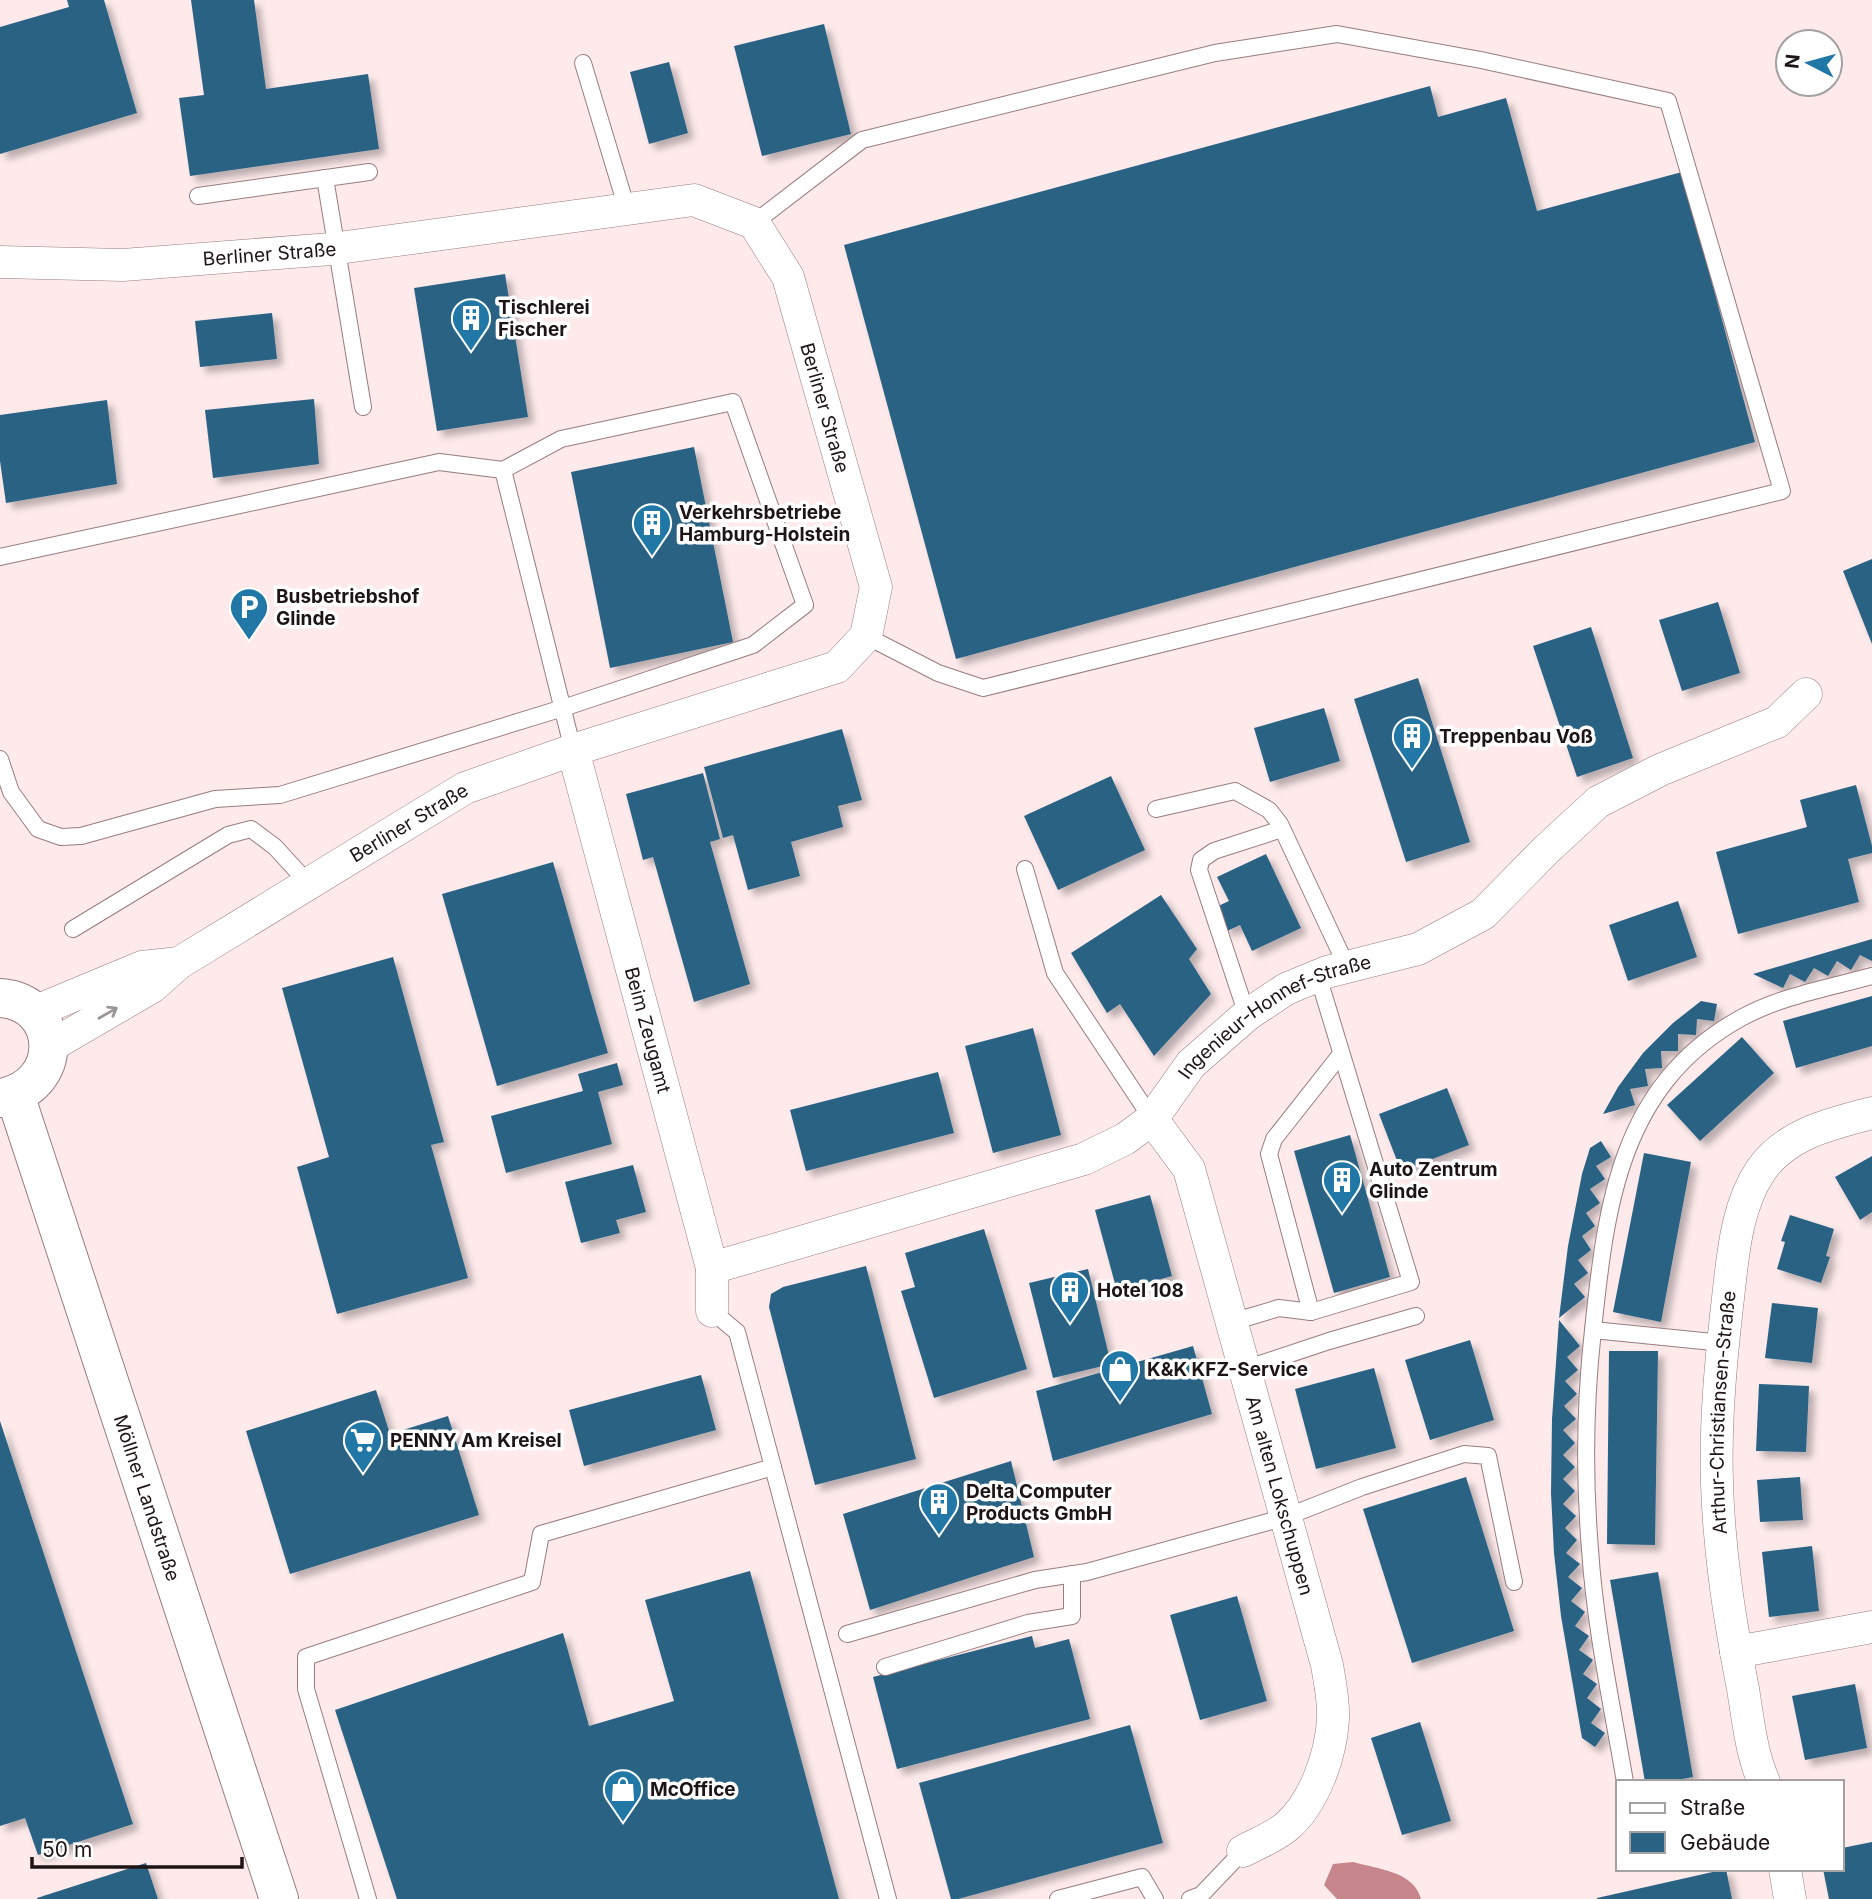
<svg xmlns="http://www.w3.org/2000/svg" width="1872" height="1899" viewBox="0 0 1872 1899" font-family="Inter,sans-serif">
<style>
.water{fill:#c7868b}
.building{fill:#2a6284;filter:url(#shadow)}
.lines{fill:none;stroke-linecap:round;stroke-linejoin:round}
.service-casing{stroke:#997c7e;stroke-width:18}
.minor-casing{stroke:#997c7e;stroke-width:33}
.secondary-casing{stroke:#997c7e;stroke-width:40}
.service{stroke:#fff;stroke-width:16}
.minor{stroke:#fff;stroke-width:32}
.secondary{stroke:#fff;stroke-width:38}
.oneway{stroke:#9a9596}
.labels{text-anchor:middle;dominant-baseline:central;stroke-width:7;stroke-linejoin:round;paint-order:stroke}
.street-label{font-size:19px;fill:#1f1415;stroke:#fff}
.poi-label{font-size:19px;font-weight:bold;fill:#1f1415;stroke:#fff;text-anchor:start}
</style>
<defs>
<filter id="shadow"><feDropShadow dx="6" dy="6" stdDeviation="3.5" flood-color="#0004"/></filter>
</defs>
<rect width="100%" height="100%" fill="#feeaeb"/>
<path class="water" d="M1353,1862c24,7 61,9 68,37h-84l-13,-14 9,-21z"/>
<g class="building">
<path d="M67,0h37l33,113 -137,41v-127l69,-20z"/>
<path d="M191,0h63l12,89 102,-15 11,75 -189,27 -11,-78 25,-3z"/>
<path d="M824,24l27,110 -89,22 -28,-110z"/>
<path d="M669,62l19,71 -39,11 -19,-72z"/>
<path d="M1430,86l8,31 68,-19 31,113 145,-39 73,270 -799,217 -112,-414z"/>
<path d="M505,274l23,143 -91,14 -23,-143z"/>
<path d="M272,313l5,46 -77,8 -5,-46z"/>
<path d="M314,399l5,65 -106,14 -8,-68z"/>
<path d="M107,400l10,84 -111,19 -6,-42v-46z"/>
<path d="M694,447l39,195 -123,26 -39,-196z"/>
<path d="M1872,559v85l-29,-73z"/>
<path d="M1718,602l22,71 -58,18 -23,-71z"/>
<path d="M1591,627l42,131 -56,19 -44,-131z"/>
<path d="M1418,678l52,164 -64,20 -52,-163z"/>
<path d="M1324,708l16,53 -70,21 -16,-54z"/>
<path d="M842,729l20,71 -24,6 5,21 -52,15 9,34 -52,14 -15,-55 -10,3 -19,-71z"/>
<path d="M703,773l17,66 -10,3 40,142 -56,18 -41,-145 -10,3 -17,-66z"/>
<path d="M1111,776l34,74 -87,40 -34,-74z"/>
<path d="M1856,785l16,61v7l-24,6 11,43 -121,32 -22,-82 91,-25 -7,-27z"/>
<path d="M1266,854l35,74 -49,23 -12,-26 -13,6 -11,-24 13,-6 -12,-24z"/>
<path d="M553,862l55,191 -111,33 -55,-192z"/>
<path d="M1161,895l36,54 -8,10 22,35 -57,62 -34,-52 -13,9 -36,-60z"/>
<path d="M1678,901l19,56 -69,24 -19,-56z"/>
<path d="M1872,939v22l-12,-6 -9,15 -14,-9 -9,15 -14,-8 -9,14 -15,-8 -7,14 -30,-14z"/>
<path d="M393,957l51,185 -13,3 37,133 -131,36 -40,-147 32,-10 -47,-169z"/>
<path d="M1872,996v50l-76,22 -13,-47z"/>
<path d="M1701,1001l16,3 -3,17 -17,-2 -1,16 -18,-1v17h-17l1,17 -17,1 3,17 -18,3 5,16 -32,9 15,-27 25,-34 30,-30z"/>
<path d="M1033,1028l28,107 -68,18 -28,-107z"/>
<path d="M1742,1037l32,36 -74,68 -33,-36z"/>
<path d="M617,1063l6,22 -25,7 14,52 -106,29 -15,-57 92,-25 -5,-17z"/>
<path d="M938,1072l16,61 -148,38 -16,-61z"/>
<path d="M1447,1088l22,57 -68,26 -22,-57z"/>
<path d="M1350,1135l40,142 -56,16 -40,-142z"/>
<path d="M1601,1141l10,16 -15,9 9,13 -15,10 10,14 -14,10 9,13 -13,10 9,14 -13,10 10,13 -14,11 11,13 -26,21 9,-72 14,-72 8,-26z"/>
<path d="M1644,1153l47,9 -30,160 -48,-10z"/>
<path d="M1872,1156v56l-12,8 -25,-43z"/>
<path d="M633,1165l13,47 -30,8 4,13 -39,10 -16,-61z"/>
<path d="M1150,1195l22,81 -55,15 -22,-81z"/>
<path d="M1790,1215l44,14 -8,27 4,1 -9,26 -44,-14 8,-27 -4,-1z"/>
<path d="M984,1229l43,140 -93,29 -33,-107 14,-4 -10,-34z"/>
<path d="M866,1266l50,193 -101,26 -46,-178 2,-13 12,-7z"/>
<path d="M1088,1269l23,95 -58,14 -24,-95z"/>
<path d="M1772,1303l46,5 -6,55 -47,-5z"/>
<path d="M1559,1320l21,26 -13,11 11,13 -13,11 12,13 -13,12 12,13 -13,11 12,13 -12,12 12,12 -12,12 12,12 -12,13 13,12 -11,12 12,12 -11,13 14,11 -12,13 14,11 -11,13 14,11 -10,14 14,10 -10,14 14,10 -10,14 14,10 -10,14 14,11 -10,14 14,10 -10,14 -13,-9 -21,-122 -7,-63 -3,-60 1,-74z"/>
<path d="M1470,1340l24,80 -64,20 -25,-80z"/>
<path d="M1193,1346l19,68 -159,47 -17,-70z"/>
<path d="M1609,1351h49l-3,194 -48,-1z"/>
<path d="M1374,1368l22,80 -80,21 -21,-80z"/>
<path d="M701,1375l15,55 -132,36 -15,-56z"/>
<path d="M1759,1384l50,2 -3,66 -50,-1z"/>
<path d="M376,1390l14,44 58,-18 31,99 -189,59 -44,-143z"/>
<path d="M0,1421l133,403 -95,31 -13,-37 -25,8z"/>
<path d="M1011,1461l23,96 -164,53 -27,-96z"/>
<path d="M1466,1477l48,154 -102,32 -49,-154z"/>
<path d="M1800,1477l3,43 -43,2 -3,-42z"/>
<path d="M1812,1546l7,65 -50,6 -7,-65z"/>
<path d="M750,1571l89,328h-442l-62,-189 228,-77 26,93 85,-25 -29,-101z"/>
<path d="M1658,1572l35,205 -27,5h-21l-35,-202z"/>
<path d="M1237,1596l30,105 -67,19 -30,-105z"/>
<path d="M1032,1636l3,12 34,-9 21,80 -193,50 -24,-92z"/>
<path d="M1855,1684l12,64 -62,12 -13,-64z"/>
<path d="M1420,1722l31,99 -49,14 -31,-97z"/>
<path d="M1130,1725l33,118 -205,56h-7l-32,-116z"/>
<path d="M1872,1842v57h-43l-6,-30h19v-21z"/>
<path d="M146,1863l12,36h-121v-1z"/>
<path d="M1726,1869l6,30h-135v-1z"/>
</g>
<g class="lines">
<g class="service-casing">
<g id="service">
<path d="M583,63l44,146"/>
<path d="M325,178l38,229"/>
<path d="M198,196l171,-24"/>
<path d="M754,223l108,-83 353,-87 122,-19 144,26 187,41 114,390 -799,197 -45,-15 -72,-37"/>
<path d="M0,557l439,-95 64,8"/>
<path d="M0,759l11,33 27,37 23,8 20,-1 134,-37 65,-4 283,-87 190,-63 52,-40 -72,-203 -172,37 -58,31 70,280"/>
<path d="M1156,809l79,-18 34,19 11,14 67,143"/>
<path d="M1025,869l30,104 97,146"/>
<path d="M73,929l155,-94 23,-6 24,18 33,36"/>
<path d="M1247,1015l-48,-145 2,-10 13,-9 68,-22"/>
<path d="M712,1311l25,21 151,567"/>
<path d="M1311,1312l-42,-158 5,-15 67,-85"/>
<path d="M1232,1322l47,-14 32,4 100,-30 -93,-306"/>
<path d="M1593,1330c13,-125 27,-245 148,-312 40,-22 87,-30 131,-42"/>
<path d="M1245,1369l84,-28 87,-25"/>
<path d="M847,1634l188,-54 52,-8 199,-55 76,-30 102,-33 24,2 26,126"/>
<path d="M885,1667l143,-44 44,-7v-42"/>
<path d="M1625,1782c-13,-77 -30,-155 -35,-233 -6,-73 -5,-147 3,-219l130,13"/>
<path d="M368,1899l-62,-210v-32l226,-75 9,-48 232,-67"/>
<path d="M1058,1899l84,-22 13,22"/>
<path d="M1190,1899l11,-4 42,-44"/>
</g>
</g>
<g class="minor-casing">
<g id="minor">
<path id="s1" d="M0,262l123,3 208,-16 363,-49 60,23 34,54 88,310 -10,49 -29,31 -264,83 -108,38 -286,175 -27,24 -103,60"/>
<path id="s2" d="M573,750l139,518v43"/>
<path d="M34,1012l108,-45 37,-4"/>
<path id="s3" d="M1152,1119l37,50 138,496c3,18 7,36 6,54 -2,36 -19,85 -47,108 -12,10 -30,17 -43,24"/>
<path id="s4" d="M712,1268l372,-109 41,-20 27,-20 39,-55 56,-49 39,-26 41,-17 91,-23 65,-35 63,-64 52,-48 62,-32 117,-48 29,-28"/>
<path d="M1736,1652l136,-25"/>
<path id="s5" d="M1764,1782c-13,-29 -16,-63 -21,-93 -13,-68 -24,-136 -26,-206 -2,-62 4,-124 11,-185 5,-43 8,-91 33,-128 26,-37 70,-46 111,-57"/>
<path d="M1785,1869l5,30"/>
</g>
</g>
<g class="secondary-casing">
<g id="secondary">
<path d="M0,998c63,4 66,89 0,100"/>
<path id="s6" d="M15,1095l264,804"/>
</g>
</g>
<use href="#service" class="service"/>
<use href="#minor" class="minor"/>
<use href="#secondary" class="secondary"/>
</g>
<defs><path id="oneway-shaft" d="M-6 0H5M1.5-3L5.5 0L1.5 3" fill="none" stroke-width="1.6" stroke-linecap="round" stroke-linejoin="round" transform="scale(1.75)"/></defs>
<use class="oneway" href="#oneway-shaft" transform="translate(108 1013) rotate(-30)"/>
<defs>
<g id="building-pin" transform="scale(2.0125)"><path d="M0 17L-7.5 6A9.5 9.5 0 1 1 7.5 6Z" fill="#2178a7" stroke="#fff"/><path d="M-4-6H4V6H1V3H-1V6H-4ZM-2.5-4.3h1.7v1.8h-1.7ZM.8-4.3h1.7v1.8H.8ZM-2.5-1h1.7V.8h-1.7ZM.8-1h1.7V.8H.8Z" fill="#fff"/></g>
<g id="parking-pin" transform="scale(2.0125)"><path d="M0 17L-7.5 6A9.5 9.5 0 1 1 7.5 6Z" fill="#2178a7" stroke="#fff"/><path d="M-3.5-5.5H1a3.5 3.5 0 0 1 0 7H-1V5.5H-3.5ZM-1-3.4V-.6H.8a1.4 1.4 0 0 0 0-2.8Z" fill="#fff"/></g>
<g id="shop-pin" transform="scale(2.0125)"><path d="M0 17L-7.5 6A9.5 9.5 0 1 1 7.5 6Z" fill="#2178a7" stroke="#fff"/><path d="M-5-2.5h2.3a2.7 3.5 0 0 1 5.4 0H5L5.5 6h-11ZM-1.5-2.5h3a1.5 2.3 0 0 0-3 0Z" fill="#fff"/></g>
<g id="supermarket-pin" transform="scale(2.0125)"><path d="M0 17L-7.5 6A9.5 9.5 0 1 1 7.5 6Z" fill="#2178a7" stroke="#fff"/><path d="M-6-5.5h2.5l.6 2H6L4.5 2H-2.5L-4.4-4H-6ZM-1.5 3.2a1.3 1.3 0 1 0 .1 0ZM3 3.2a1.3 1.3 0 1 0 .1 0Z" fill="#fff"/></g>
</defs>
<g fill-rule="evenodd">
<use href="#building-pin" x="471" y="318"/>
<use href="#building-pin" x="652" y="523"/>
<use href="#parking-pin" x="249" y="607"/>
<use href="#building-pin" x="1412" y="736"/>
<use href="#building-pin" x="1342" y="1180"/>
<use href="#building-pin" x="1070" y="1290"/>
<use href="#shop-pin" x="1120" y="1369"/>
<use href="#supermarket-pin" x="363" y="1440"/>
<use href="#building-pin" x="939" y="1502"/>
<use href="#shop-pin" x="623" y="1789"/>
</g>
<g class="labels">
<g class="street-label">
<text stroke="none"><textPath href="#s1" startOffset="270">Berliner Straße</textPath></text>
<text stroke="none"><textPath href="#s1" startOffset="962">Berliner Straße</textPath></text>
<text transform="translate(409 823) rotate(-31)">Berliner Straße</text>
<text stroke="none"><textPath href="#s4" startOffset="632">Ingenieur-Honnef-Straße</textPath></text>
<text stroke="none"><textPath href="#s2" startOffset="290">Beim Zeugamt</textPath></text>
<text stroke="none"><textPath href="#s5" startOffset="374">Arthur-Christiansen-Straße</textPath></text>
<text stroke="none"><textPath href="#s3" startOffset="401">Am alten Lokschuppen</textPath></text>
<text stroke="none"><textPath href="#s6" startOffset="424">Möllner Landstraße</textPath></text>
</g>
<g class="poi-label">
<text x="498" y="307">Tischlerei<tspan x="498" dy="22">Fischer</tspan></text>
<text x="679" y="512">Verkehrsbetriebe<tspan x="679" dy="22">Hamburg-Holstein</tspan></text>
<text x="276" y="596">Busbetriebshof<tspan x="276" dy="22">Glinde</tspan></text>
<text x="1439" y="736">Treppenbau Voß</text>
<text x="1369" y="1169">Auto Zentrum<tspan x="1369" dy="22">Glinde</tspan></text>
<text x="1097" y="1290">Hotel 108</text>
<text x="1147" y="1369">K&amp;K KFZ-Service</text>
<text x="390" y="1440">PENNY Am Kreisel</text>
<text x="966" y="1491">Delta Computer<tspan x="966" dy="22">Products GmbH</tspan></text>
<text x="650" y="1789">McOffice</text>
</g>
</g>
<rect x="1616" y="1780" width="228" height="91" fill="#ffffff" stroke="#a5a1a1" stroke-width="2"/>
<rect x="1630" y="1803" width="35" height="10" fill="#ffffff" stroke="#a5a1a1" stroke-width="2"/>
<text x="1680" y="1815" font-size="21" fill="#1f1415">Straße</text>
<rect x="1630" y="1832" width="35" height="21" fill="#2a6284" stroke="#a5a1a1" stroke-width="2"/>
<text x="1680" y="1850" font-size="21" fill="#1f1415">Gebäude</text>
<g transform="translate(1809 63) rotate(276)"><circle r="33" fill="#ffffff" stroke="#a5a1a1" stroke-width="2"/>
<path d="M0-5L12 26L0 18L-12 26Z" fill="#2178a7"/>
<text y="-10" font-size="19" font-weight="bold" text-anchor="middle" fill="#1f1415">N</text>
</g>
<path d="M32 1857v10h210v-10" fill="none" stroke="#1f1415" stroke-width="3.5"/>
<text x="42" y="1857" font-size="21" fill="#1f1415" stroke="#ffffff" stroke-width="5" paint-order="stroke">50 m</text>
</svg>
